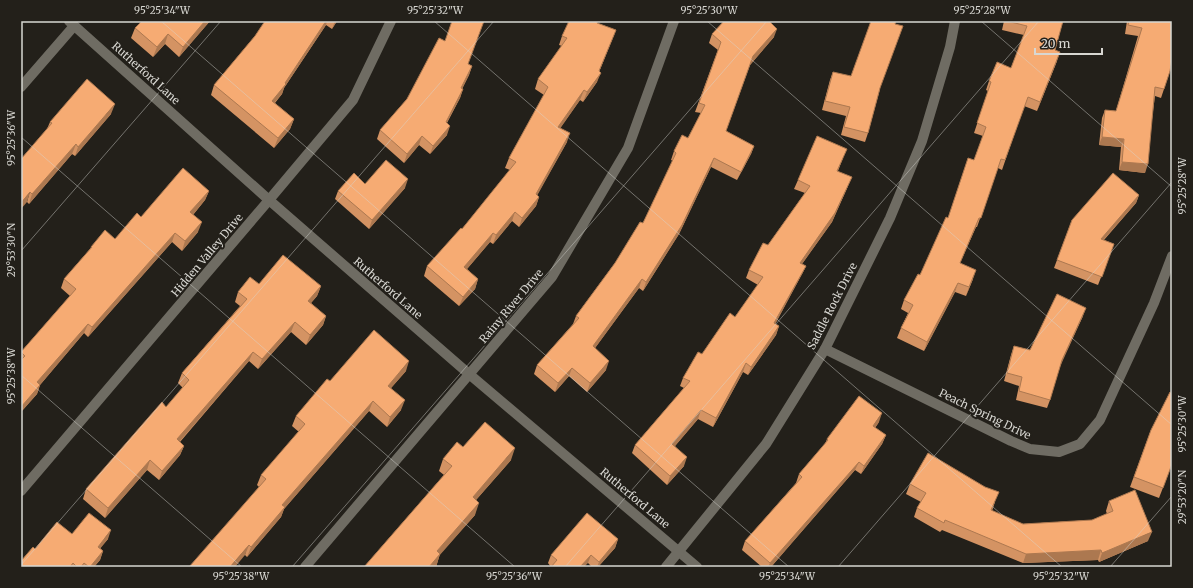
<svg xmlns="http://www.w3.org/2000/svg" width="1193" height="588" viewBox="0 0 1193 588" font-family="Merriweather,serif">
<style>
.lines{fill:none;stroke-linecap:round;stroke-linejoin:round}
.minor{stroke:#6f6c63;stroke-width:10}
.wall{fill:#d49363}
.shaded-wall{fill:#ac7850}
.building{fill:#f6ab73;stroke:#ac7850}
.ticks{fill:none;stroke:#d8d7d2;stroke-width:1;stroke-opacity:0.45}
.labels{text-anchor:middle;dominant-baseline:central;stroke-width:4;stroke-linejoin:round;paint-order:stroke}
.street-label{font-size:11px;fill:#d8d7d2;stroke:#23201a}
.neatline{fill:none;stroke:#d8d7d2;stroke-width:1.5}
.ticks-label{font-size:10px;text-anchor:middle;fill:#d8d7d2}
</style>
<rect width="100%" height="100%" fill="#23201a"/>
<g class="lines">
<g class="minor">
<path d="M69,21l200,179 200,174 228,193"/>
<path d="M21,87l53,-61"/>
<path d="M825,349l186,92 19,8 29,3 21,-8 20,-24 54,-117 18,-47"/>
<path d="M21,491l248,-291 84,-100 38,-79"/>
<path d="M305,567l247,-290 76,-129 46,-127"/>
<path d="M666,567l100,-123 59,-95 65,-131 32,-77 28,-94 5,-26"/>
</g>
</g>
<g class="wall">
<path d="M141,21h69l-31,36 -14,-13 -12,13 -22,-19 4,-10 6,-6z"/>
<path d="M265,21h72l-5,8 -6,-4 -42,63 -2,6 -7,9 19,16 -4,10 -16,19 -63,-53 3,-10 41,-49z"/>
<path d="M1004,21h59l-8,29 2,11 -20,50 -13,-5 -22,64 -4,-2 -21,59h-1l-16,36 13,16 -7,17 -11,-4 -31,59 -27,-13 4,-10 7,-15 -7,-4 3,-9 16,-25 28,-57 26,-58 9,-24 -9,-3 14,-42 -2,-1 3,-9 22,-13 13,-33 -22,-5z"/>
<path d="M1127,21h45l-8,68 -3,9 -6,-2 -10,77 -26,-3 2,-23 -22,-2 3,-27 3,-8 11,1 22,-75 -13,-2z"/>
<path d="M597,23l19,7 -17,42 -2,10 -14,20 -3,-2 -20,28 7,14 -30,53 2,2 -3,9 -17,21 -7,-6 -19,23 -3,-2 -23,27 11,10 -3,10 -16,17 -35,-30 3,-10 35,-37 48,-59 -5,-2 4,-10 35,-63 -9,-6 3,-10 24,-33 -3,-1 3,-9z"/>
<path d="M712,34l62,3 -24,28 -24,66 28,15 -3,8 -14,26 -26,-13 -32,67 -36,57 -4,-3 -44,60 11,22 -19,22 -18,-16 -14,16 -21,-18 3,-9 36,-41 3,-8 39,-53 28,-40 30,-62 -2,-1 3,-9 14,-13 13,-25 -6,-1 23,-62 -9,-7z"/>
<path d="M445,41l23,23 4,2 -3,9 -7,14h1l-3,9 -13,25v12l-17,19 -11,-9 -15,18 -27,-24 3,-9 27,-31z"/>
<path d="M833,72l47,17 -12,44 -3,9 -24,-7 5,-19 -24,-6 8,-30z"/>
<path d="M111,114l-36,42 -3,-2 -43,50 -2,-2 20,-73 3,-7z"/>
<path d="M843,158l-5,13 10,15 -16,36 -30,42 4,2 -4,8 -27,50 4,2 -3,9 -28,40 -5,-3 -30,55 -15,-8 -23,27 9,20 -17,19 -35,-32 3,-8 49,-57 -4,-2 3,-8 19,-24 33,-37 23,-32 -12,-7 3,-8 19,-25 37,-52 -11,-4 4,-9z"/>
<path d="M365,184l40,4 -36,41 -34,-30 3,-8z"/>
<path d="M209,191l-4,9 -12,15 5,17 -16,19 -10,-9 -84,95 -4,-4 -44,52 -3,9 -16,18v-60l49,-56 -9,-8 3,-9 26,-30 1,-2 24,-8 26,-22z"/>
<path d="M1139,195l-3,8 -32,37 10,4 -16,41 -44,-17 18,-48z"/>
<path d="M259,284l62,2 -4,10 -6,7 15,13 -3,9 -17,20 -15,-13 -33,37 -9,-8 -69,81 4,4 -4,9 -21,25 -12,-10 -42,48 -22,-19 3,-10 80,-82 17,-19 -5,-5 4,-10 58,-67 -5,-4 3,-10z"/>
<path d="M1083,316l-23,49 -10,35 -3,8 -31,-8 3,-14 -15,-5 7,-26 3,-9 16,4z"/>
<path d="M406,371l-15,17 10,22 -14,17 -18,-16 -85,98 -3,8 -34,40 -2,-2 14,-68 -2,-2 4,-10 38,-43 -7,-6 4,-10 34,-35z"/>
<path d="M879,422l-4,6 11,7 -4,9 -21,30 -6,-4 -84,97h-9l-20,-17 3,-9 51,-58 3,-9 26,-30 2,-5z"/>
<path d="M1151,430l21,34 -13,34 -29,-11z"/>
<path d="M463,447l48,13 -35,40 -1,15 -35,39 -4,13h-72l80,-92 -5,-4 4,-12z"/>
<path d="M910,484l85,18 -3,9 31,13 69,-4 15,-6 -1,-3 3,-10 39,40 -49,21 -1,-2 -75,3 -81,-33 -2,2 -26,-15 3,-9 4,-6 -15,-8z"/>
<path d="M72,534l36,5 -8,9 3,3 -3,9 -6,7h-73z"/>
<path d="M618,539l-3,9 -17,19h-6l-4,-4 -37,4 -3,-4 3,-8z"/>
</g>
<g class="shaded-wall">
<path d="M205,21h5l-31,36 4,-10z"/>
<path d="M326,21h1l-1,4 -42,63 -2,6 -14,16 4,-9 13,-18z"/>
<path d="M335,21h2l-5,8z"/>
<path d="M777,29l-3,8 -24,28 3,-9z"/>
<path d="M616,30l-20,49 5,-6 -4,9 -14,20 4,-10z"/>
<path d="M168,34l-3,10 -12,13 4,-10z"/>
<path d="M1060,52l-3,9 -20,50 3,-9z"/>
<path d="M472,66l-3,9 -11,22 3,-9z"/>
<path d="M463,89l-3,9 -18,33 4,-9z"/>
<path d="M584,90l-4,10 -25,36 3,-9z"/>
<path d="M115,104l-4,10 -36,42 3,-9z"/>
<path d="M294,119l-4,10 -16,19 4,-10z"/>
<path d="M450,126l-3,9 -17,19 3,-8z"/>
<path d="M570,133l-3,9 -34,61 3,-9z"/>
<path d="M422,136l-3,9 -15,18 3,-9z"/>
<path d="M1102,137l22,2 -3,8 -22,-2z"/>
<path d="M76,144l-4,10 -43,50 3,-10z"/>
<path d="M754,146l-3,8 -14,26z"/>
<path d="M714,158l-3,9 -32,67 -36,57 3,-9z"/>
<path d="M1122,162l26,2 -3,9 -26,-3z"/>
<path d="M852,177l-20,45 -35,49 3,-8z"/>
<path d="M408,179l-3,9 -36,41 3,-9z"/>
<path d="M209,191l-4,9 -18,22 3,-10z"/>
<path d="M30,192l-3,10 -6,7v-6z"/>
<path d="M1139,195l-3,8 -39,44 4,-8z"/>
<path d="M539,197l-3,9 -17,21 3,-9z"/>
<path d="M515,212l-3,9 -19,23 3,-9z"/>
<path d="M979,218l-3,9 -20,45 4,-9z"/>
<path d="M202,222l-4,10 -16,19 3,-10z"/>
<path d="M175,233l-3,9 -84,95 4,-10z"/>
<path d="M493,233l-3,9 -29,34 3,-9z"/>
<path d="M806,266l-4,8 -31,58 3,-9z"/>
<path d="M976,270l-3,9 -7,17 3,-9z"/>
<path d="M478,279l-3,10 -16,17 4,-9z"/>
<path d="M642,279l-3,9 -49,67 3,-9z"/>
<path d="M958,283l-3,9 -31,59 3,-9z"/>
<path d="M321,286l-4,10 -12,14 3,-9z"/>
<path d="M1086,308l-3,8 -24,53 3,-9z"/>
<path d="M326,316l-3,9 -17,20 4,-10z"/>
<path d="M295,322l-4,10 -33,37 4,-10z"/>
<path d="M88,324l-4,9 -50,59 3,-10z"/>
<path d="M779,326l-3,9 -28,40 3,-8z"/>
<path d="M253,352l-4,9 -76,88 4,-10z"/>
<path d="M409,361l-3,10 -22,25 4,-10z"/>
<path d="M609,361l-3,9 -19,22 3,-9z"/>
<path d="M746,363l-3,9 -30,55 3,-9z"/>
<path d="M572,368l-3,8 -14,16 3,-9z"/>
<path d="M40,385l-3,9 -16,18v-5z"/>
<path d="M405,400l-4,10 -14,17 3,-10z"/>
<path d="M373,401l-4,10 -85,98 -3,8 -34,40 4,-10 31,-42z"/>
<path d="M701,410l-3,9 -29,34 3,-9z"/>
<path d="M882,413l-3,9 -9,13 3,-9z"/>
<path d="M886,435l-4,9 -21,30 3,-8z"/>
<path d="M184,446l-4,9 -21,25 3,-9z"/>
<path d="M515,448l-4,12 -43,49 5,-12z"/>
<path d="M687,457l-3,9 -17,19 3,-9z"/>
<path d="M150,460l-3,10 -42,48 3,-10z"/>
<path d="M859,462l-4,8 -84,97h-3l2,-4z"/>
<path d="M479,503l-4,12 -43,49 5,-13z"/>
<path d="M111,530l-3,9 -13,16 3,-8z"/>
<path d="M1152,532l-4,9 -49,21 3,-9z"/>
<path d="M618,539l-3,9 -17,19h-1l2,-5z"/>
<path d="M249,545l-4,10 -10,12h-5z"/>
<path d="M1101,550l-3,10 -75,3 3,-9z"/>
<path d="M103,551l-3,9 -6,7h-4z"/>
<path d="M440,554l-4,13h-7z"/>
<path d="M591,555l-3,8 -4,4h-4z"/>
</g>
<g class="building">
<path d="M142,21h63l-22,26 -15,-13 -11,13 -22,-19z"/>
<path d="M265,21h61l-41,62 1,1 -14,17 22,18 -16,19 -64,-53 41,-49z"/>
<path d="M452,21h32l-16,43 4,2 -11,22 2,1 -17,33 4,4 -17,20 -11,-10 -15,18 -27,-24 27,-31 32,-61 6,3z"/>
<path d="M569,21h28v2l19,7 -17,41 2,2 -14,19 -3,-2 -26,37 12,6 -34,61 3,3 -17,21 -7,-6 -19,23 -3,-2 -29,34 14,12 -15,18 -36,-31 34,-38 1,1 54,-67 -7,-4 39,-71 -10,-8 29,-41 -5,-2z"/>
<path d="M724,21h45l8,8 -24,27 -27,75 28,15 -13,26 -27,-14 -32,67 -36,57 -4,-3 -49,67 16,15 -19,22 -18,-15 -14,15 -21,-18 42,-47 -3,-2 39,-53 25,-41 3,1 33,-70 -2,-2 8,-16 6,3 17,-33 -6,-2 22,-61 -9,-8z"/>
<path d="M871,21h25l-1,3 8,2 -23,62 -12,45 -24,-6 6,-20 -25,-6 8,-29 18,4z"/>
<path d="M1007,21h56l-8,29 5,2 -20,50 -12,-5 -23,63 -4,-1 -20,59h-2l-19,45 16,7 -7,17 -11,-4 -31,59 -26,-14 12,-23 -9,-5 14,-26 2,1 26,-58 2,1 20,-60 6,2 12,-33 -9,-4 14,-41 -2,-1 8,-19 14,6 16,-42z"/>
<path d="M1129,21h43v38l-2,12 -6,18 -9,-2 -7,77 -26,-2 2,-23 -22,-2 3,-27 11,1 26,-83 -14,-3z"/>
<path d="M87,79l28,25 -37,43 -2,-3 -44,50 -2,-2 -9,11v-44l31,-36 -2,-1z"/>
<path d="M817,136l30,13 -10,22 15,6 -17,36 -35,50 6,3 -32,57 5,3 -28,41 -5,-4 -30,55 -15,-8 -29,34 15,13 -17,19 -35,-31 55,-64 -7,-3 15,-26 4,2 28,-41 5,4 28,-40 -14,-7 14,-27 5,2 42,-59 -12,-6z"/>
<path d="M386,160l22,19 -36,41 -34,-29 16,-18 11,11z"/>
<path d="M183,168l26,23 -19,21 12,10 -17,19 -10,-8 -83,94 -4,-3 -51,58 3,3 -19,22v-47l4,-4 -4,-4 55,-63 -12,-10 28,-32h-1l14,-17 10,9 22,-26 4,4z"/>
<path d="M1113,173l26,22 -38,44 13,5 -12,33 -45,-17 15,-40z"/>
<path d="M283,255l38,31 -13,15 18,15 -16,19 -15,-13 -33,37 -9,-7 -76,87 7,7 -22,25 -12,-11 -42,48 -22,-19 76,-87 4,5 23,-27 -7,-7 65,-74 -9,-7 12,-15 9,7z"/>
<path d="M1057,294l29,14 -24,52 -12,40 -31,-9 3,-14 -15,-4 7,-27 16,4z"/>
<path d="M374,330l35,31 -21,25 17,14 -15,17 -17,-16 -91,104 3,2 -34,40 -2,-2 -19,22h-41l77,-88 -5,-4 44,-51 -9,-8 31,-37 3,2z"/>
<path d="M1170,392l2,1v71l-9,24 -29,-11 17,-47z"/>
<path d="M859,396l23,17 -9,13 13,9 -22,31 -5,-4 -89,101 -25,-22 57,-64 -3,-3 29,-34 -1,-1z"/>
<path d="M485,422l30,26 -42,49 6,6 -42,48 3,3 -11,13h-65l88,-101 -9,-7 14,-17 6,5z"/>
<path d="M928,453l57,34 14,5 -8,18 32,14 69,-4 21,-9 -4,-10 26,-11 17,42 -50,21 -1,-3 -75,4 -81,-34 -1,3 -27,-15 9,-15 -16,-9z"/>
<path d="M89,513l22,17 -13,17 5,4 -13,16h-1l-5,-4 -3,4h-4l-4,-4 -3,4h-49v-6l12,-14 2,2 22,-27 15,12z"/>
<path d="M587,513l31,26 -19,23 -8,-7 -11,12h-29l6,-7 -6,-5z"/>
</g>
<path class="ticks" d="M161,21l628,546M434,21l628,546M707,21l465,404M981,21l191,166M21,137l494,430M21,251l200,-230M21,375l221,192M21,565l473,-544M292,567l475,-546M565,567l474,-546M838,567l334,-385M1110,567l62,-71"/>
<g class="labels">
<g class="street-label">
<text transform="translate(146 73) rotate(42)">Rutherford Lane</text>
<text transform="translate(207 255) rotate(-50)">Hidden Valley Drive</text>
<text transform="translate(388 288) rotate(41)">Rutherford Lane</text>
<text transform="translate(511 306) rotate(-50)">Rainy River Drive</text>
<text transform="translate(832 306) rotate(-63)">Saddle Rock Drive</text>
<text transform="translate(985 414) rotate(26)">Peach Spring Drive</text>
<text transform="translate(635 498) rotate(40)">Rutherford Lane</text>
</g>
</g>
<rect width="1193" height="588" fill="none" stroke="#23201a" stroke-width="44"/>
<path d="M1035 48v6h67v-6" fill="none" stroke="#d8d7d2" stroke-width="2"/>
<text x="1041" y="48" font-size="12" fill="#d8d7d2" stroke="#23201a" stroke-width="3" paint-order="stroke">20 m</text>
<rect x="22" y="22" width="1149" height="544" class="neatline"/>
<g class="ticks-label">
<text x="162" y="14">95°25'34"W</text>
<text x="435" y="14">95°25'32"W</text>
<text x="709" y="14">95°25'30"W</text>
<text x="982" y="14">95°25'28"W</text>
<text transform="translate(11 138) rotate(-90)" y="4">95°25'36"W</text>
<text transform="translate(1182 186) rotate(-90)" y="4">95°25'28"W</text>
<text transform="translate(11 250) rotate(-90)" y="4">29°53'30"N</text>
<text transform="translate(11 376) rotate(-90)" y="4">95°25'38"W</text>
<text transform="translate(1182 424) rotate(-90)" y="4">95°25'30"W</text>
<text transform="translate(1182 497) rotate(-90)" y="4">29°53'20"N</text>
<text x="241" y="580">95°25'38"W</text>
<text x="514" y="580">95°25'36"W</text>
<text x="787" y="580">95°25'34"W</text>
<text x="1061" y="580">95°25'32"W</text>
</g>
</svg>
